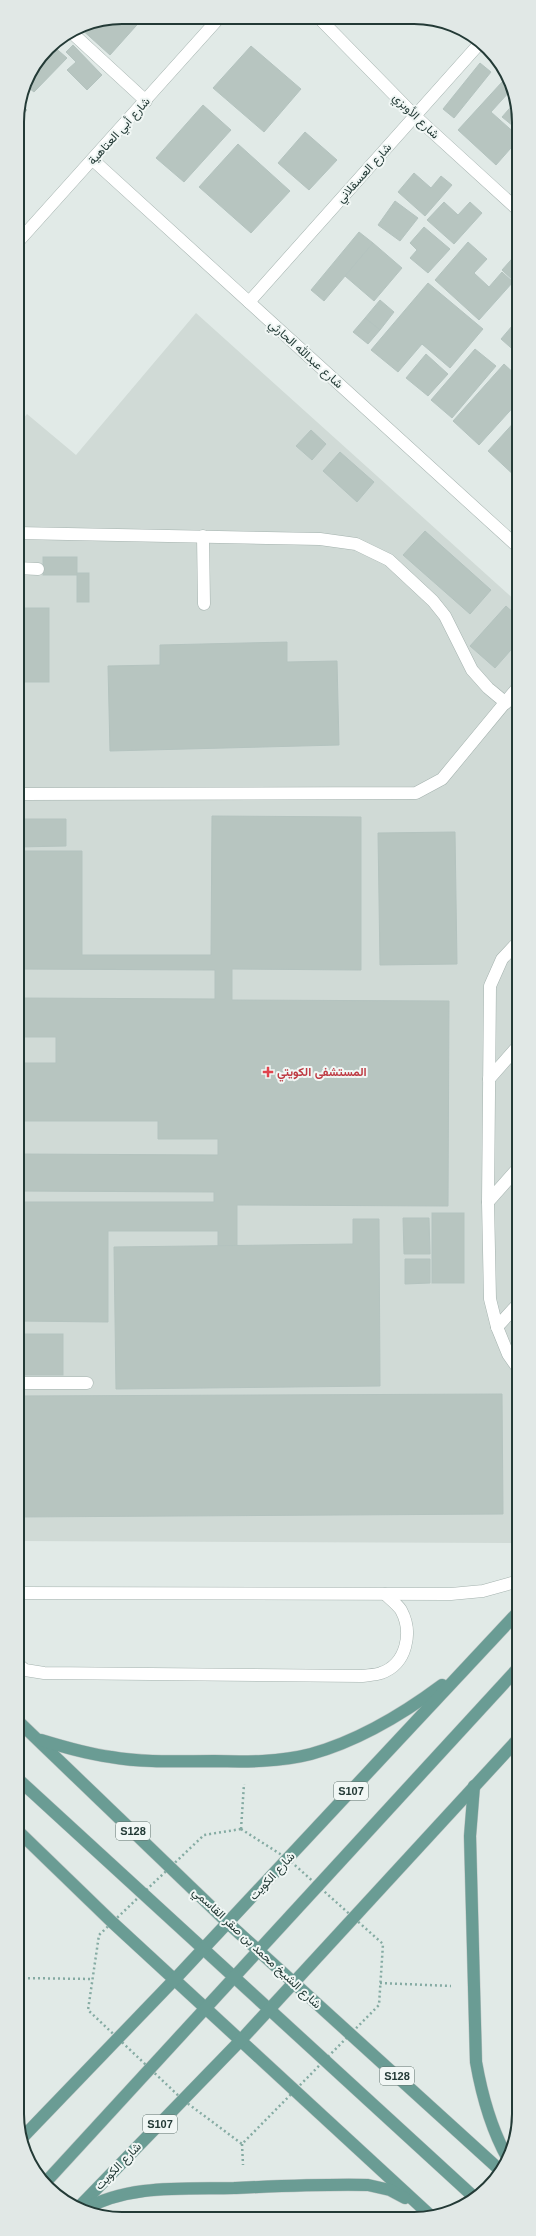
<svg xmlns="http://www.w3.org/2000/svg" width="536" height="2236" viewBox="0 0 536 2236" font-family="Arial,Vazirmatn,sans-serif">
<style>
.built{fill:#d0dad6}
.building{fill:#b7c5c0;stroke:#b4c3bf}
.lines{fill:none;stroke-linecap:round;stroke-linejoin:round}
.lane-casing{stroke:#a4b2ae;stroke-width:13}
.street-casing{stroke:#a4b2ae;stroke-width:13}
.primary-casing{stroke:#bdc4c3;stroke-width:13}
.path{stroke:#85aba3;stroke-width:2.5;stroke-dasharray:2 3;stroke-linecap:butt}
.lane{stroke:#fff;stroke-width:12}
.street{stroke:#fff;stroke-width:12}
.primary{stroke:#6a9c94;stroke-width:12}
.health-dot{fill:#e0444e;stroke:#f1f7f5;stroke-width:1.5}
.labels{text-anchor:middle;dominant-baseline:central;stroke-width:4;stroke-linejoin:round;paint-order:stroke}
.shield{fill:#f1f7f5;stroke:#61736f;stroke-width:1}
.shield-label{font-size:11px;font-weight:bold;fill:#233a36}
.street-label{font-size:12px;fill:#233a36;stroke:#f1f7f5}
.health-label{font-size:12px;font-weight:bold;fill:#be3a42;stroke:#f1f7f5;text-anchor:start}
.rim{fill:none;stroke:#233a36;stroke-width:2}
</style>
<rect width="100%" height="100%" fill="#e1eae7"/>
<path class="built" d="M196,313l322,290 1,937 -4,3 -497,-2 -1,-1115 10,-12 49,41z"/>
<g class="building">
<path d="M122,17h22l-34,38 -31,-28z"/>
<path d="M52,45l15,13 -33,34 -9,-7 3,-9 20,-29z"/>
<path d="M73,45l29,30 -15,15 -20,-20 9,-8 -10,-10z"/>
<path d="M251,46l50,43 -37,43 -51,-44z"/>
<path d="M480,63l11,9 -37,46 -11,-9z"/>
<path d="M502,82l9,8 -20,22 27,24v4l-22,25 -38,-35z"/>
<path d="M516,101l2,7v22l-16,-13z"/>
<path d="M20,104l7,6 -10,11v-6z"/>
<path d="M203,105l28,25 -47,52 -28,-24z"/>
<path d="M305,132l32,28 -28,30 -31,-27z"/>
<path d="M238,144l52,47 -39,42 -52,-46z"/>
<path d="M414,173l17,15 10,-12 11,9 -27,31 -27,-24z"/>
<path d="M395,201l23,17 -18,23 -22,-16z"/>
<path d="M444,202l14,13 12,-13 12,11 -28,31 -27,-24z"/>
<path d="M424,227l26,22 -22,24 -18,-15 7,-8 -7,-7z"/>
<path d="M359,232l14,11 -49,58 -13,-11z"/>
<path d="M468,242l19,17 -13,14 15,14 13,-15 11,10 -34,38 -44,-40z"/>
<path d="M373,243l29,25 -28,33 -29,-25z"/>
<path d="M518,252v33l-16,-15z"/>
<path d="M428,283l55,46 -33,39 -28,-24 -24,28 -27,-22z"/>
<path d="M380,300l14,12 -14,18 -15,-12z"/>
<path d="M365,318l15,12 -12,14 -15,-12z"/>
<path d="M518,319v35l-17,-15z"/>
<path d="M475,349l21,17 -44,52 -21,-18z"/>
<path d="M426,354l22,20 -20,22 -22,-18z"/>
<path d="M504,364l14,13v25l-39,43 -26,-24z"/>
<path d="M518,418v61l-30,-28z"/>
<path d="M311,430l15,14 -14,16 -16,-14z"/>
<path d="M340,452l34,30 -17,20 -34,-31z"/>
<path d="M425,531l66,59 -21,24 -67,-59z"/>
<rect x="43" y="557" width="34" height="18"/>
<rect x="77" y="573" width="12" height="29"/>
<path d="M506,606l12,11v25l-23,26 -25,-22z"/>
<rect x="17" y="608" width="32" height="74"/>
<path d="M287,642v20l50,-1 2,84 -229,6 -2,-85 52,-1v-20z"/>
<path d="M212,816l149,1v153l-129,-1v31l217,1 -1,205 -211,-1v41h-19v-15h-110v91l-90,-1v-119h196v-10l-196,-1v-37l200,1v-16h-60v-18h-140v-58h38v-26h-38v-39l197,1v-29l-197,-1 -1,-118h65v104h129z"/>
<path d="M17,819h49v27l-49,1z"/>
<path d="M455,832l2,132 -77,1 -2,-132z"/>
<rect x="432" y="1213" width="32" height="70"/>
<path d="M403,1218h26l1,36h-26z"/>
<path d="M353,1219h26l1,167 -264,3 -2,-142 239,-3z"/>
<path d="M405,1259h25v24l-25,1z"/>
<rect x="18" y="1334" width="45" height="41"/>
<path d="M502,1394l1,120 -485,3v-121z"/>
</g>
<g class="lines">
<g class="lane-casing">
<g id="lane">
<path d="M17,533l303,6 36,5 33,16 44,41 12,15 27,54 16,18 18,15"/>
<path d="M203,536l1,68"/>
<path d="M17,568l21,1"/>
<path d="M17,794l399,-1 26,-14 76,-92"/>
<path d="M518,942l-16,17 -12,27 -2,216 2,97 7,28 11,27 11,16"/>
<path d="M489,1079l29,-33"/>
<path d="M488,1202l30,-34"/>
<path d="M497,1327l21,-23"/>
<path d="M18,1383h69"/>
<path d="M18,1593l433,1 32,-3 36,-10"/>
<path d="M18,1664l7,6 19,3 318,3c6,-1 14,-1 19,-3 26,-9 32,-41 20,-63 -4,-6 -11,-11 -16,-16"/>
</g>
</g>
<g class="street-casing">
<g id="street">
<path d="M319,18l96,98 103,94"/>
<path d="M71,32l75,69"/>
<path d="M93,160l425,387"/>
<path d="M17,243l202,-225"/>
<path d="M249,302l231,-259"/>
</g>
</g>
<g class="primary-casing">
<g id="primary">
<path d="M18,1721l210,202 273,248"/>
<path d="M41,1740c23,7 46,14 70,17 34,6 69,4 103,4 32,1 66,1 97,-7 47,-13 92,-40 131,-69"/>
<path d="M18,1779l457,419"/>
<path d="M474,1786l-4,50 6,226c6,34 15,67 32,97"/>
<path d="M18,1831l94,91 320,295"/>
<path d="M22,2138l153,-159 344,-368"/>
<path d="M44,2184l475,-517"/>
<path d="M78,2208l163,-168 278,-302"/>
<path d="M83,2210c45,-26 101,-21 151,-22 45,-2 89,-4 134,-3l22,5 15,8"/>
</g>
</g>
<g class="path">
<path d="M241,1829l47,30 95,85 -4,61 -137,139 -59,-44 -95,-90 11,-75 105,-100z"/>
<path d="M241,1829l3,-45"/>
<path d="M18,1978l75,1"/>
<path d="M380,1983l71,3"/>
<path d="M242,2144l1,21"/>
</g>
<use href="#lane" class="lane"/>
<use href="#street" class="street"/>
<use href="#primary" class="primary"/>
</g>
<path class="health-dot" d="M266 1066h4v4h4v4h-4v4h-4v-4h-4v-4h4z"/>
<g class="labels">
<g class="shield">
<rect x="334" y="1782" width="34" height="18" rx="3"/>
<rect x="116" y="1822" width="34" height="18" rx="3"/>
<rect x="380" y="2067" width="34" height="18" rx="3"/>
<rect x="143" y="2115" width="34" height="18" rx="3"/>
</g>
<g class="shield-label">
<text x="351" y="1791">S107</text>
<text x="133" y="1831">S128</text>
<text x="397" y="2076">S128</text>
<text x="160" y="2124">S107</text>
</g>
<g class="street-label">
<text transform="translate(416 116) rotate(44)">شارع الأوبزي</text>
<text transform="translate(119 131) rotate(-48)">شارع أبي العتاهية</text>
<text transform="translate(364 173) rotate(-48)">شارع العسقلاني</text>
<text transform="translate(306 354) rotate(42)">شارع عبدالله الحارثي</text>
<text transform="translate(272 1876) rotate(-47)">شارع الكويت</text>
<text transform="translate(257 1948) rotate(43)">شارع الشيخ محمد بن صقر القاسمي</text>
<text transform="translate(118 2166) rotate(-46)">شارع الكويت</text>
</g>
<g class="health-label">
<text x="277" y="1072">المستشفى الكويتي</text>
</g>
</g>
<path d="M0 0H536V2236H0ZM122 24H414A98 98 0 0 1 512 122V2114A98 98 0 0 1 414 2212H122A98 98 0 0 1 24 2114V122A98 98 0 0 1 122 24Z" fill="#e1e8e6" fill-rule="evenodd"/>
<path class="rim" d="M122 24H414A98 98 0 0 1 512 122V2114A98 98 0 0 1 414 2212H122A98 98 0 0 1 24 2114V122A98 98 0 0 1 122 24Z"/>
</svg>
